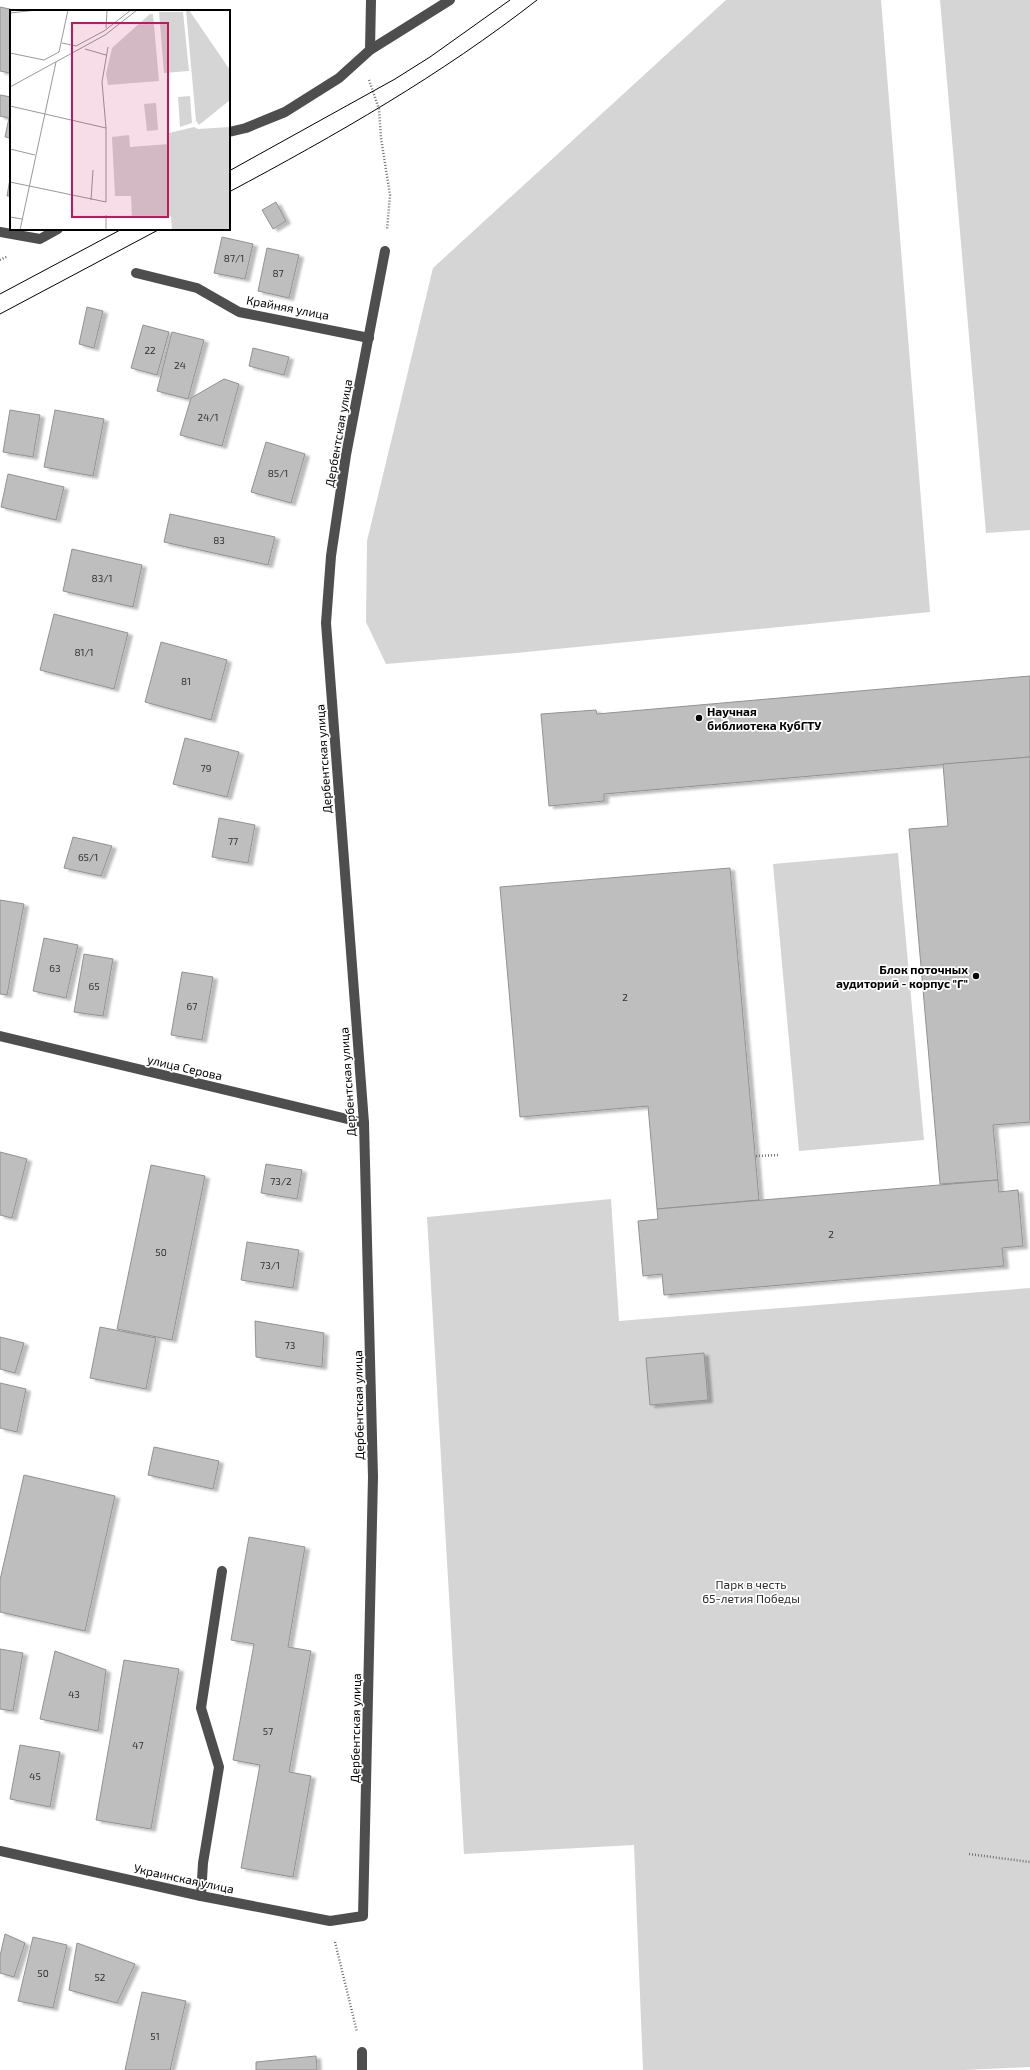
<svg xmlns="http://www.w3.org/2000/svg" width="1030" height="2070" viewBox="0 0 1030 2070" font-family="'Exo 2',sans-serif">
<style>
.green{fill:#d5d5d5}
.building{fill:#bebebe;stroke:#929292;filter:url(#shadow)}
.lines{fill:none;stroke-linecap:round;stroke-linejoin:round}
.path{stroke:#707070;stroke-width:2.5;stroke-dasharray:1 2;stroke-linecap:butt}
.minor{stroke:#4e4e4e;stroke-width:10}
.tram{stroke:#000;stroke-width:1}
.poi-dot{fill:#000;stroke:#fff;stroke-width:1.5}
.labels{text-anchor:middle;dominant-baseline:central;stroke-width:3.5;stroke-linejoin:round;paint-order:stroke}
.number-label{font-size:10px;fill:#303030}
.street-label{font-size:12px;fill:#000;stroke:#fff}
.poi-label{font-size:12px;font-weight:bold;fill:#000;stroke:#fff;text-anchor:start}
.park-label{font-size:12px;fill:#2c2c2c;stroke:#fff}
.inset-road{fill:none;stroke:#999;stroke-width:1}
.view{fill:#c2185b;fill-opacity:0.15;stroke:#c2185b;stroke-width:2}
.inset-edge{fill:none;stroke:#000;stroke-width:2}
</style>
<defs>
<filter id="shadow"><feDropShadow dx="4.5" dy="2.5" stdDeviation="1" flood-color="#0004"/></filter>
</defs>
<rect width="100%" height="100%" fill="#fff"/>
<g class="green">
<path d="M726,0h155l49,612 -414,41 -130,11 -20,-42 1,-81 66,-273z"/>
<path d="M940,0h90v530l-44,3z"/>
<path d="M898,853l26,287 -125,11 -26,-287z"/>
<path d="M611,1199l8,122 411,-33v779l-67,3h-320l-9,-225 -170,9 -37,-637z"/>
</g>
<g class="building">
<path d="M0,7l19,4h-8l-1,62 -10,-2z"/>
<path d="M0,95l11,2v41l-6,-1 4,-19 -9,-2z"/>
<path d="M11,173v23h-4z"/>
<path d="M276,202l10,19 -13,8 -11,-19z"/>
<path d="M222,237l31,7 -8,35 -31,-6z"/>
<path d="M267,248l32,7 -10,43 -31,-7z"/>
<path d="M87,307l16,4 -9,37 -15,-4z"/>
<path d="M143,325l26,7 -12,43 -26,-7z"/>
<path d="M172,332l32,8 -16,59 -31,-8z"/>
<path d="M253,348l36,9 -5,18 -35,-9z"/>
<path d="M224,379l15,5 -17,62 -42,-11 11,-37z"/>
<path d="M10,410l30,5 -7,42 -30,-5z"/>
<path d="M55,410l49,9 -11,57 -49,-9z"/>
<path d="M266,442l39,12 -14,49 -40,-11z"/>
<path d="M8,474l56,13 -8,33 -55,-13z"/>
<path d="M170,514l105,23 -7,28 -104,-23z"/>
<path d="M72,549l70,16 -9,42 -70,-16z"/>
<path d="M54,614l74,19 -14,56 -74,-19z"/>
<path d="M161,642l66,18 -16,60 -66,-18z"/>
<path d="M1030,676v81l-426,37v7l-55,5 -8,-92 55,-4 1,4z"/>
<path d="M185,738l54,14 -12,45 -54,-13z"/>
<path d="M1030,757v365l-37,3 5,55 -58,4 -31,-355 39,-3 -5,-62z"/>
<path d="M219,818l36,7 -7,38 -36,-6z"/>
<path d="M73,837l39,9 -11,30 -37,-8z"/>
<path d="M730,868l29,332 -102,9 -9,-103 -128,11 -20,-230z"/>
<path d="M0,900l24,4 -17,91 -7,-1z"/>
<path d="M44,938l34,7 -12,53 -33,-7z"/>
<path d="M84,954l29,5 -10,57 -29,-4z"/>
<path d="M182,972l31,5 -11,63 -31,-5z"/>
<path d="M0,1152l27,7 -15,59 -12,-3z"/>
<path d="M266,1164l36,6 -5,29 -36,-6z"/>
<path d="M151,1165l54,11 -33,164 -55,-11z"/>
<path d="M998,1180l1,12 19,-2 5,56 -21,2 2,18 -340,29 -2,-21 -19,2 -5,-55 20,-2 -1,-10z"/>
<path d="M247,1242l52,8 -6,38 -52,-8z"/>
<path d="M255,1321l69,12 -2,34 -66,-10z"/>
<path d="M100,1327l56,11 -10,51 -56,-11z"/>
<path d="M0,1337l24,6 -9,30 -15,-4z"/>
<path d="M704,1353l4,47 -58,5 -4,-47z"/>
<path d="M0,1383l26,6 -9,43 -17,-4z"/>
<path d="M154,1447l65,14 -6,28 -65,-14z"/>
<path d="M24,1475l91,21 -30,135 -85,-19v-32z"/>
<path d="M249,1537l56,10 -17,100 23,4 -22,121 22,4 -18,101 -52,-9 19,-103 -27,-5 21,-116 -23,-4z"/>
<path d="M0,1649l23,4 -10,58 -13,-2z"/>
<path d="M55,1651l51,19 -8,61 -58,-12z"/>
<path d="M124,1660l55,9 -28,160 -55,-9z"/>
<path d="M20,1745l40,7 -10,55 -40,-8z"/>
<path d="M5,1934l20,9 -11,34 -14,-4v-17z"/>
<path d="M33,1937l34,8 -14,63 -35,-7z"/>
<path d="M77,1943l58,21 -18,39 -48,-13z"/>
<path d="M142,1992l44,9 -16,69h-45z"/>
<path d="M316,2056l1,14h-61v-8z"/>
</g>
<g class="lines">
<g class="path">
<path d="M369,80l10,29 2,29 9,57 -3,35"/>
<path d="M0,260l8,-4"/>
<path d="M756,1156l24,-1"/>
<path d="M969,1854l61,8"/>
<path d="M335,1942l22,90"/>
</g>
<g class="minor">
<path d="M370,50l1,-50"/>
<path d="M229,132l17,-4 39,-16 54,-34 31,-28 80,-50"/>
<path d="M0,232l40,7 18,-10"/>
<path d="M136,273l61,15 42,24 130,26"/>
<path d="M0,1036l364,87"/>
<path d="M0,1851l201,45 129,25 33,-5 10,-439 -9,-354 -38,-500 5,-67 15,-101 39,-204"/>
<path d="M201,1896l2,-33 16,-96 -18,-59 21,-137"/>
<path d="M362,2052v18"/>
</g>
<g class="tram">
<path d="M229,171l166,-92 35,-22 80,-57"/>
<path d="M229,192c107,-57 212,-117 308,-192"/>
<path d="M0,294l122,-65"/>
<path d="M0,314l160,-85"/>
</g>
</g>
<g class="poi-dot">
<circle cx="699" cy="718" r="4"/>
<circle cx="976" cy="976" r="4"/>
</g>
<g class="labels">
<g class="number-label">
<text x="234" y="258">87/1</text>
<text x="278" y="273">87</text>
<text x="150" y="350">22</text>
<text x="180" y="365">24</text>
<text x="208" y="417">24/1</text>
<text x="278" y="473">85/1</text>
<text x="219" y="540">83</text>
<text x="102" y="578">83/1</text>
<text x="84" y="652">81/1</text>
<text x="186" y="681">81</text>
<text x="206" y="768">79</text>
<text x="233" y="841">77</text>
<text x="88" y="857">65/1</text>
<text x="55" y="968">63</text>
<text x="94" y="986">65</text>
<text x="625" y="997">2</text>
<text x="192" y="1006">67</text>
<text x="281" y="1181">73/2</text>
<text x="831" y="1234">2</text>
<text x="161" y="1252">50</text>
<text x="270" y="1265">73/1</text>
<text x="290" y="1345">73</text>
<text x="74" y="1694">43</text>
<text x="268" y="1731">57</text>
<text x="138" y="1745">47</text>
<text x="35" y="1776">45</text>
<text x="43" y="1973">50</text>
<text x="100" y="1977">52</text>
<text x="155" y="2036">51</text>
</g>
<g class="street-label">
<text transform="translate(288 307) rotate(11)">Крайняя улица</text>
<text transform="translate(338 433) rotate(-80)">Дербентская улица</text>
<text transform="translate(323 759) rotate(-94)">Дербентская улица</text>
<text transform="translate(185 1067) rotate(13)">улица Серова</text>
<text transform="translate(347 1082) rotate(-94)">Дербентская улица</text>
<text transform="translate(358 1405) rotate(-91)">Дербентская улица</text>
<text transform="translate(355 1728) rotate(-89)">Дербентская улица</text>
<text transform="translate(184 1878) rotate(12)">Украинская улица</text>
</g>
<g class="poi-label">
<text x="707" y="711">Научная<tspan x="707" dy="14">библиотека КубГТУ</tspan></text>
<text x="968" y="969" text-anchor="end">Блок поточных<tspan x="968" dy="14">аудиторий - корпус "Г"</tspan></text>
</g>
<g class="park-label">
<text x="751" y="1584">Парк в честь<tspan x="751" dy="14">65-летия Победы</tspan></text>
</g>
</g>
<g transform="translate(10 10)">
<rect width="220" height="220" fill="#fff"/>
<path d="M176,0h3l41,60v30l-31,25 -3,-4zM149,2h24l6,59 -25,2zM140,4h3l6,67 -51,4 -2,-11 6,-26zM180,86l2,27 -12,4 -2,-30zM146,93l2,27 -11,1 -3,-27zM184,117l4,2 32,-2v103h-58l-1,-14 -39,2 -1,-22h-16l-3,-59 17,-2 1,12 39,-3v-11z" fill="#d5d5d5"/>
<path class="inset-road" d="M0,3l27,-3M96,18l1,-18M52,33l14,3 28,-15 27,-21M75,39l21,6M0,43l34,7 15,-8 9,-42M0,77l95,-52 32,-25M0,96l96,22M0,139l25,6M0,172l96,20v-74l-4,-46 6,-35M81,190l2,-30M96,205v15M0,207l12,2M10,220l36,-168"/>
<path class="view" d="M62,13h96v194h-96z"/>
<rect width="220" height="220" class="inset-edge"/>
</g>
</svg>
